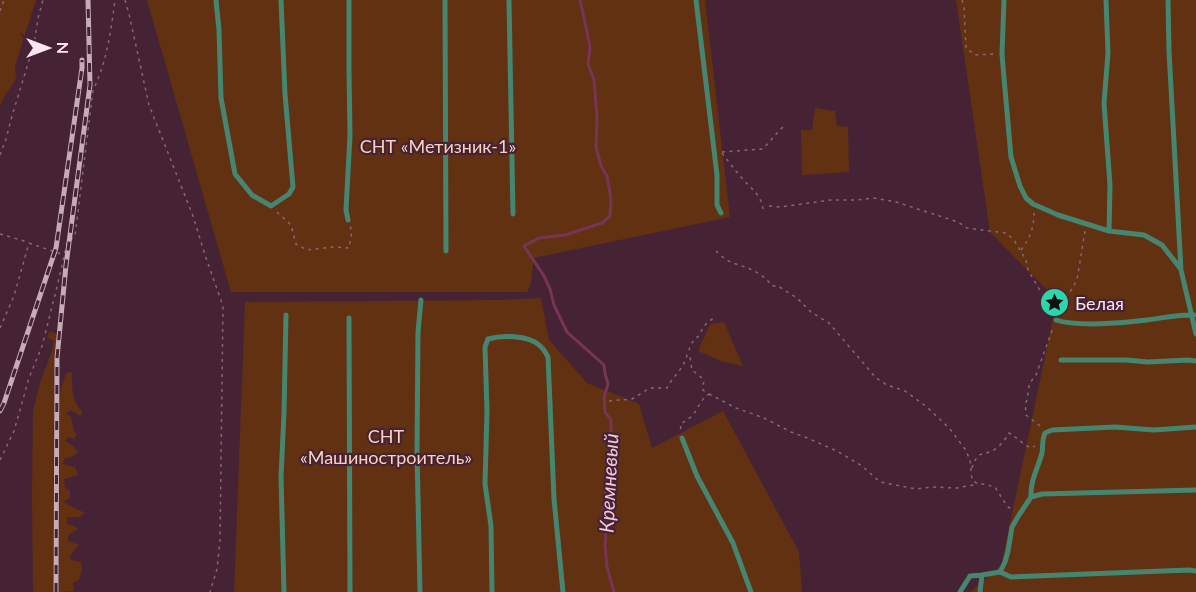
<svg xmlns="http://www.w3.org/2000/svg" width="1196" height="592" viewBox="0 0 1196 592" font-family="Lato,sans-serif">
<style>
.green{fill:#613112}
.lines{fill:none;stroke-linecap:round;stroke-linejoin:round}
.stream{stroke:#783457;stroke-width:3}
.path{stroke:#866775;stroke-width:1.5;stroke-dasharray:3 4.5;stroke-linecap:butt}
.lane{stroke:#468671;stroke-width:5}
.rail-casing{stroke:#c7acb8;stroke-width:5}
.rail{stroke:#462334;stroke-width:3;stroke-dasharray:9;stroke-linecap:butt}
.labels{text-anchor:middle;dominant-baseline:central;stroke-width:4.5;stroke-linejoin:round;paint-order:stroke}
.park-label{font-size:18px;fill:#fbd3bd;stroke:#462334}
.poi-label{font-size:18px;fill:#fee6f0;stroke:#462334;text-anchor:start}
.water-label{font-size:20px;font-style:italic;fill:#f3c8db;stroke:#462334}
</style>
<rect width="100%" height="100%" fill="#462334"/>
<path class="green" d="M0,0H36L15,66L16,79L4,97L0,106Z
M147,0H705L730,217L534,258L531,283L527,292H231Z
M956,0H1196V592H970L1001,566L1057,300L990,232Z
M815,108L835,111L837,126L848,127L849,172L802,175L801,130H812Z
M541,298L549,340L587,383L639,404L652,448L723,411L799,552L802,592H234L245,302L496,300Z
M724,322L743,366L724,362L698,351L710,324Z
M50,331L57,334L54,359L53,592H33L32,494L33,411L40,383L52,351L54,341L47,337Z
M72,372C72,385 71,402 82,411L81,416L70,410L66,414L71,417L74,431L77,435L74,439L68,437L65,441L73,446L78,452L73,456L64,459L63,464L75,467L78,475L64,479L65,488L70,491V498L63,502L85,513L79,517H67V524L74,526L78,529L68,536V541L79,545L69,557L71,560L81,562L82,570L79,580L73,583L74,591L59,592L60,392L66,373Z"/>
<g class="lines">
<path class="stream" d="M580,0L586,27L590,47L588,64L594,80L597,117L596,147L601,166L607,176L611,199L610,216L602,223L565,235L539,238L524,246L544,276L550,289L554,305L567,332L604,365L605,373L608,384L604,397L605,412L611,420V429L610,464L603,513L606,532L605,545L607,567L614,592"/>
<path class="path" d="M125,0L129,14L149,105L193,216L205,255L223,306L220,540L217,569L210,592
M962,0L964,7L966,48L975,55L995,54
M0,11L4,0
M722,152L762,149C770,143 775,134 783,127
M722,153C728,161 734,169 741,177C750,188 761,194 763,209
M0,155L6,139L12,116L34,44L38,18L43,0
M769,206L780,207L831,200H857L874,198L896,202L958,222L967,228L1006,233L1014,240L1026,260L1028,270L1041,292L1055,312
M277,212L291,225L296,244L307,250L333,247L349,248L352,231L350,226
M0,234L28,242
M1021,250C1030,238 1034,228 1034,213
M716,251C721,256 727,261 733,263C748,268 762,272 772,286H778L797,298L811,312L829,323L876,378L887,385L905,391L927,407L950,429L965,449L970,460L972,480L978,484H983L995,487L1007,506L1014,511
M1056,309L1070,292L1077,280L1085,231
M0,328L14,296L29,243L64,255
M709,394L736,408L764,418L791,432L805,437L837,451L862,466L880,482L916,489L932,487L957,488L978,484
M609,401L632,399L650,388H667C671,379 678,374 683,365C687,358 689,346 694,340C699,334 697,340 700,333C705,324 707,322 716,317
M1040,426L1026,415C1024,404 1029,395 1029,384L1036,375L1053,328
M681,429L680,425C684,421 689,419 693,415C699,407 700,400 709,394L703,390L702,386L704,382L702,378L692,370L690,357L687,355
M0,460L14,431L29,378L42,346L57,287L67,243L75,236L93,90C107,62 111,30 115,0
M972,468C978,448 985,457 997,448C1002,444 1006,438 1009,433C1018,438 1022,444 1031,448L1035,446"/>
<path class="lane" d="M216,0L219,30L221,98L235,174L252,195L271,206L289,194L293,187L285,94L281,0
M445,0L446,251
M509,0L513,214
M696,0L717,175V205L721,213
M1004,0L1002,54L1004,78L1011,157L1020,186L1026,198L1033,204L1058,215L1109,231
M1106,0L1108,53L1104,103L1110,185L1109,231L1144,235L1162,245L1180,268
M1168,0L1169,51L1181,270L1196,334
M348,220L346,210L350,135L349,70V0
M349,318L350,592
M1056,320C1077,327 1124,323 1147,320C1163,318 1178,314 1194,315
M1061,360H1126L1148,362L1188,360L1196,361
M682,438L697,476L733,543L751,592
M1031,497C1030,481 1038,468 1042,453C1043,446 1042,440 1045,433L1052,430L1115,427L1154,430L1196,427
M1000,572L1005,562L1008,551L1012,527L1019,515L1031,497L1042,494L1196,490
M284,592L281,477L284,413L286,315
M420,592L417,452L418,332L421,300
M492,592L491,526L485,484L487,411L485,347L488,339C502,335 528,335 539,345C543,348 546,353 548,357L554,499L563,592
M960,592L970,576L982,575
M980,592L982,575L1000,572L1011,577L1189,570L1196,571"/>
<defs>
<path id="rail" d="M0,411L4,403L56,248L82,68V60
M56,592L57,358L66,265L90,85L88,0"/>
</defs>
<use href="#rail" class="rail-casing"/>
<use href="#rail" class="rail"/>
</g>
<defs>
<symbol id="sight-disc" viewBox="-11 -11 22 22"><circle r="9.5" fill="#2ed4aa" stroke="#462334"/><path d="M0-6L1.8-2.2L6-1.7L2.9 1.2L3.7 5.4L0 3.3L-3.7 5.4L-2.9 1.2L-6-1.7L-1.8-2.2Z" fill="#111"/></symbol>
</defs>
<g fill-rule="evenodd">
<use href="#sight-disc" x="1038" y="286" width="33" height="33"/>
</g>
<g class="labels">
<g class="park-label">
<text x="438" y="146">СНТ «Метизник-1»</text>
<text x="386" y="436">СНТ<tspan x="386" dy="21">«Машиностроитель»</tspan></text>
</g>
<g class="poi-label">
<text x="1075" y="303">Белая</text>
</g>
<g class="water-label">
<text transform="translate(608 483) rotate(-87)">Кремневый</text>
</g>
</g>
<g transform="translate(48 48) rotate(90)" stroke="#462334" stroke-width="4.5" paint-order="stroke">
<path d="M0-4.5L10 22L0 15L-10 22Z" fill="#fee6f0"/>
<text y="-9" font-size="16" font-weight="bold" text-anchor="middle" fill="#fee6f0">N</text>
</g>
</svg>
